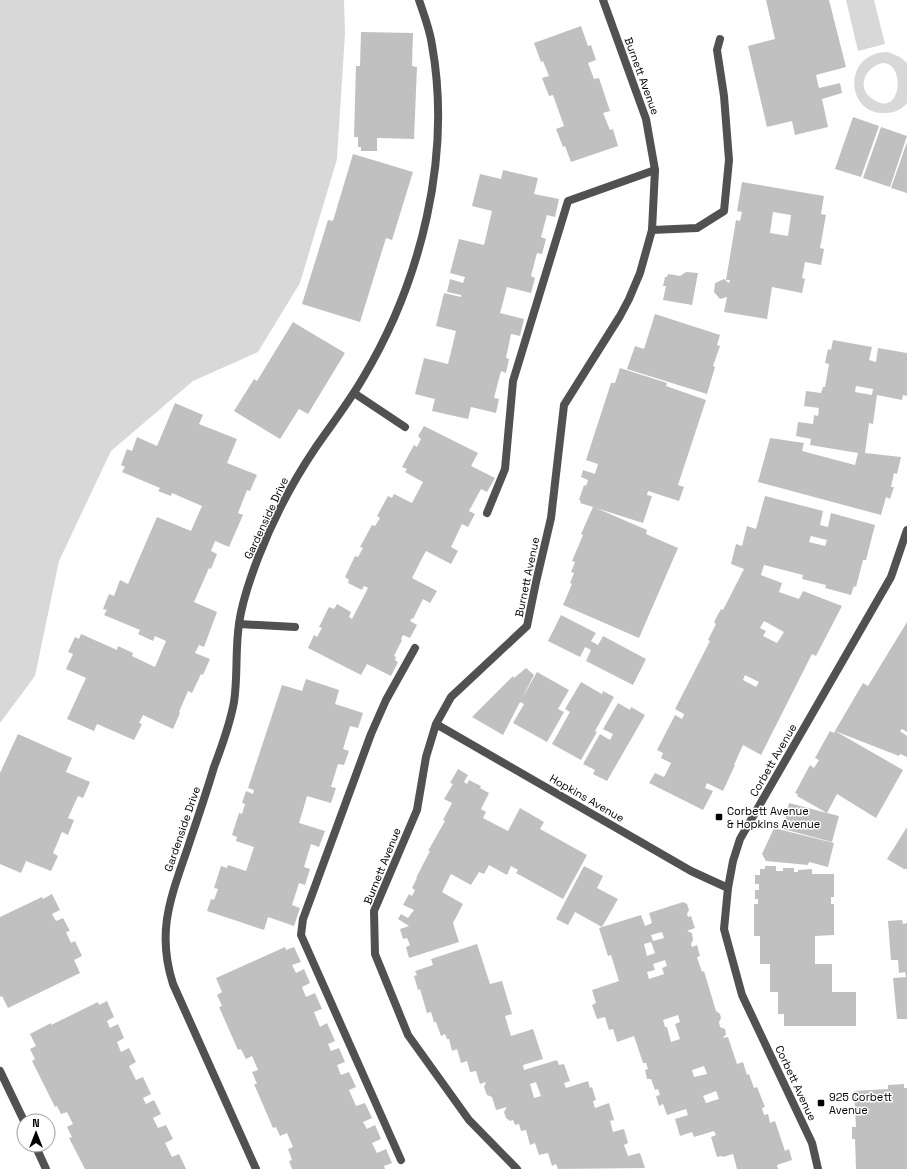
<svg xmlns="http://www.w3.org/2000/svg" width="907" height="1169" viewBox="0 0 907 1169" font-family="'Space Grotesk',sans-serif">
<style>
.green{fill:#d8d8d8;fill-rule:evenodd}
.building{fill:#c0c0c0;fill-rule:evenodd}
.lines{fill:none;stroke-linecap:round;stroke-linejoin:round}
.lane{stroke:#515151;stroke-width:8}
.street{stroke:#515151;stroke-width:8}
.poi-dot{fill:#000;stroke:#fff;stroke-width:1.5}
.labels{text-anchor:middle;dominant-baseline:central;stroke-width:3;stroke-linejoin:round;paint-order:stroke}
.street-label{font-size:11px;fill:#000;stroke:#fff}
.poi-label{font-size:11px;fill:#000;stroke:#fff;text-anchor:start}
</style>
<rect width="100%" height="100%" fill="#fff"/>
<path class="green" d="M0,0H344L345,33L337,159L300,283L258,352L193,381L111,451L59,561L35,676L0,723Z
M846,0H874L885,44L858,51Z
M888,52L900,57L907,63V103C901,110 894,113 885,113C845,115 842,52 888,52ZM883,63C907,63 901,123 870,97C856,85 867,66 883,63Z"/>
<path class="building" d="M766,0H829L846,67L816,75L819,88L840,83L842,93L822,99L828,127L795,135L792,121L767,127L748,46L775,39Z
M581,26L588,46L591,45L596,60L588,63L594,79L599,78L610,111L603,113L610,130L613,129L618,146L571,162L565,146L563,147L556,129L564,126L553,95L549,96L542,78L549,76L543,61L541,62L534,43Z
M361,32L413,33L412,66L417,67L414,139L377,138V151H361V147H358V137H354L356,66H360Z
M853,117L879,126L861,177L835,169Z
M881,127L907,136L890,187L863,178Z
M907,142V193L891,188Z
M353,154L413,172L392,240L386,238L360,322L302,304L328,220L333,221Z
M503,170L538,178L534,194L559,199L555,217L547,215L541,237L546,239L542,254L537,253L531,276L535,278L531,293L507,287L500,313L524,319L520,336L511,334L506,358L509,359L506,373L501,371L494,398L499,399L496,413L471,407L468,419L432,411L435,399L415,394L424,358L448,364L456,331L436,326L444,293L461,297V295L447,292L450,279L463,283L465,277L450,273L459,239L484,245L492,211L472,206L480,174L501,179Z
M742,182L824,196L821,214L826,215L820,248L824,249L821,265L805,262L802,278L805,279L802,293L772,287L767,319L724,312L727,297L720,299L714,292L715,283L724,279L729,283L730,280H726L736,220L740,221L742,212L737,211ZM773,212L791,215L788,236L770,233Z
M686,272L698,273L692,305L663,300L666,286H663L665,277H667L668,274L680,276Z
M655,314L720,335L717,345L720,346L713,366L715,367L707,394L627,369L635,346L644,349Z
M293,322L345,353L308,414L299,409L280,439L234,411L254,379L257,381Z
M833,340L872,347L869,360L876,362L878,348L907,353V396L903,395L902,400L877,395L873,424L869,423L865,453L901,457L897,474L894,473L891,487H894L890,499L886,497L881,515L758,482L770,438L804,443L802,451L855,465L858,453L810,445L811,439L796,436L798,422L813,424L814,415L818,416L819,408L804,406L806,391L821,393L823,387H825L829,364L825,363L828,349L831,350ZM856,386L873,389L872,395L855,392Z
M620,368L667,383L666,386L706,400L678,485L684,487L679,501L648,491L647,495L652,496L643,523L596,508L647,530L646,534L678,548L639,638L563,605L572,584L570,583L574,573L571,572L575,562L572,561L583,535L581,534L593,507L580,503L581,501L579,500L584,485L586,486L588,480L581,477L583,470L595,474L598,464L586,460L611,383H615Z
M175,403L203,415L199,424L237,439L227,463L257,475L250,491L247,490L238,513L243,515L229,547L215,541L211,551L217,554L211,569L209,568L194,602L217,612L204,647L199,645L195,653L210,659L203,675L201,674L192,693L188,691L179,712L180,713L173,729L143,715L139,723L142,724L134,740L97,724L94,731L67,719L86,678L66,669L73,654L68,652L75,637L79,639L81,634L117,650L118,646L133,653L132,656L155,667L166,641L155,636L153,641L138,634L140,630L104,615L107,610L103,609L109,594L114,596L120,580L128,584L157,517L191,531L202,506L172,493L171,496L158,491L160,488L122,472L125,467L121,465L127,449L132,451L137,437L157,446Z
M424,426L478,453L471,466L495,478L487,492L481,489L469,511L475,514L468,527L462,524L451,547L458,551L451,564L426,551L419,564L412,578L437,591L430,603L423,599L413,619L412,618L410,621L417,625L410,638L403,635L401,639L402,640L394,656L396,657L395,660L398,662L391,676L367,664L361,675L308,648L314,635L317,637L322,628L319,627L329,607L334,609L337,604L351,612L349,617L352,619L368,588L364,586L362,590L348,583L349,580L345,577L355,556L358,557L363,548L360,547L372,525L375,526L380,518L377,516L388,496L392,498L394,494L412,503L423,482L405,472L407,469L402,467L414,445L417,447L421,439L418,436Z
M765,496L823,511L820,525L828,527L831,513L875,525L866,560H863L856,587L854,586L851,595L825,588L826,585L802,579L803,575L764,565L761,575L782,583L779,592L799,599L803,591L842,606L816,656L812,654L761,755L743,745L734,765H735L723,791L707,783L705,788L713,791L703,810L649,783L655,773L664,777L671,763L661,758L663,753L657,750L675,715L682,719L684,715V714L675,709L710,641L708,640L716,624L714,622L721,609L723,610L744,569L731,564L736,544L742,546L747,526L756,529ZM811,536L827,540L825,546L809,542ZM764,621L784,632L777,643L763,636L766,631L760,628ZM745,675L759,682L756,687L743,680Z
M561,615L596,633L591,641L598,645L603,636L646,659L633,685L586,661L591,650L585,647L580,657L548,641Z
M907,622V732L902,729L900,731L907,736V757L900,754L899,756L835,731L863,683L868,686Z
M526,668L534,675L503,735L472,717L513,676L514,678Z
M537,672L569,690L558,709L564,712L547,742L513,723L524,704L520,702Z
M306,679L339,690L335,704L363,713L358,728L350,726L343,749L349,751L344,765L338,764L331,787L336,788L331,803L307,796L303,810L299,823L325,831L319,847L311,844L304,867L310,869L305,885L299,883L292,905L300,908L294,926L268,917L264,930L207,911L211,899L214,900L218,889L214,888L221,866L227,868L228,865L246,871L254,847L236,841L237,837L232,835L239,813L242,814L245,804L242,803L246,791L253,794L254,790L248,788L282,685L302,691Z
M581,682L602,694L603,691L614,697L595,731L597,732L581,760L552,744L570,712L565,709Z
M618,703L630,710L631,707L645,715L607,781L593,774L595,770L583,764L600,734L610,740L613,734L603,729Z
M830,731L834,733L835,731L903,770L876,818L837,794L827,813L839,816L832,842L783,829L789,803L827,813L797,796L798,794L795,793L810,765L814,768L819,760L815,758Z
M18,734L72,758L66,772L90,782L83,798L78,796L68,818L74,820L68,835L62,832L53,853L58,856L51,871L26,861L21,873L0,864V773Z
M458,769L468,775L464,782L467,784L469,780L481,786L480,788L489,793L481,809L486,812L483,818L508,831L520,808L544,822L540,829L587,855L563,899L516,873L518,870L511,866L507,875L489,865L484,874L479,872L471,885L451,874L442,892L463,904L453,923L459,942L409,958L406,947L410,945L407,938L403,939L400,929L409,926L398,919L401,914L408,918L414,910L403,905L409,894L412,896L415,890L412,888L417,878H416L430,851H428L445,821L443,820L452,803L444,799L453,784L450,783Z
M907,827V869H904L887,859Z
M774,828L834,843L828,867L809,862L808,865L766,861L762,854Z
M584,866L603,876L597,888L618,899L602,927L575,912L568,925L556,919Z
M765,866H776V871H783V868H794V872H798V870L812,869V874H834V897H831V904H834V935L815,936V964H832V992H856V1026H784V1014H778V992H770V964H760V936H754V904H758V899H755V890H759V884H755V875H760V869H765Z
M52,894L60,910L52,914L56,921L63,918L70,931L66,932L71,943L75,941L82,956L74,960L80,973L8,1008L2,996L0,997V917L42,897L43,899Z
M683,902L687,904L689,910L687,914L688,917L691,916L695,928L687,931L692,933L693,940L691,944L692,947L697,945L700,956L697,957L702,972L704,971L716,1011L720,1014L721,1018L719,1022L720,1027L725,1029L726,1034L723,1038L728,1037L737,1064L743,1062L747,1075L749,1074L754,1088L757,1087L765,1107L762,1108L764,1115L768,1114L770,1123L775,1121L785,1151L789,1149L792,1160L777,1165L778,1169H737L733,1154L723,1157L722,1156L717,1157L711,1137L716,1135L714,1131L694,1137L692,1132L680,1136L675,1119L688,1115L686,1109L667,1115L663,1104L659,1106L656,1096L660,1095L658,1089L655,1090L651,1079H647L645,1070L648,1069L646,1063H643L634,1036L617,1042L613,1029L609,1030L605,1017L597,1019L592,1005L596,1003L592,990L619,981L611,955L608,956L599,928L641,915L645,926L652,923L649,913ZM662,932L664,938L653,941L651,935ZM651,942L655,953L647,956L644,944ZM665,960L667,966L662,968L664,974L649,979L647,972L655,970L653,964ZM678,1015L680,1022L675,1024L680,1039L671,1042L667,1027H665L663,1020ZM704,1066L707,1074L694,1077L692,1070ZM716,1091L719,1099L706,1103L703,1096Z
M902,920L903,924L907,923V1019H897L893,978L906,977L905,972L899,973L898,960H891L888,921Z
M477,944L490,984L502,981L512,1014L505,1016L511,1036L533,1029L543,1059L523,1065L524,1070L557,1060L559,1065L564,1064L570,1081L564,1083L566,1088L588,1081L590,1088L592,1087L596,1100L593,1101L595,1108L609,1103L614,1120L610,1121L613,1132L624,1129L628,1143L624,1145L628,1156L640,1153L645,1168L558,1169L556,1164L552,1166L548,1153L539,1155L535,1143L530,1145L526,1130L521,1131L519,1124L515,1125L513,1120L510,1121L506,1118L504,1112L507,1107L496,1110L492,1097L487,1095L484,1087L486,1082L480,1084L476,1071L470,1072L467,1061L461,1063L457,1049L452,1051L449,1039H447L445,1034L441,1036L436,1022H434L431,1012L427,1013L420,989L418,990L414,976L417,975L415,971L433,965L431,959ZM536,1082L541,1096L534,1098L530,1084Z
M285,947L286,950L294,947L301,962L292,965L296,973L304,969L310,983L302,987L306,997L315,993L322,1009L314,1012L320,1027L327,1023L335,1041L328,1044L331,1051L339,1048L345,1062L337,1065L341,1075L349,1072L356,1087L349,1090L356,1106L365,1103L372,1118L363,1122L367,1129L375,1125L381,1139L372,1143L377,1153L386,1149L392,1163L384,1166L385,1169H292L289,1161L292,1160L288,1149L293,1147L287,1133L280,1136L276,1127L273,1128L254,1084H257L252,1072L258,1070L252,1056L246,1059L241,1049L238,1050L219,1007L222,1006L217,995L222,992L216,978Z
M107,1001L114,1017L107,1021L110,1028L118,1024L124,1038L117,1042L121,1052L129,1048L136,1062L129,1066L136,1080L143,1077L151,1094L143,1098L146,1104L154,1100L161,1114L153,1118L158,1128L166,1125L173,1139L165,1143L172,1157L179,1154L186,1169H85L69,1138L72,1137L67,1127L73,1124L67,1112L61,1114L57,1106L55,1107L32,1061L35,1059L30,1049L36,1046L30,1034L51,1023V1025L98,1002L99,1005Z
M904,1084V1088H907V1169H856L855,1139H852V1127H856L854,1091L888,1089V1085Z"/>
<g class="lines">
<path class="lane" d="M652,230L697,228L724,211L729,160L724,96L717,50L720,39
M354,393L405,427
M487,513L505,469L513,381L568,201L655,170
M239,624L295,627
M401,1160L301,935L303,919L371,734L386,700L415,648"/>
<path class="street" d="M436,724L691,871L728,888
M0,1071L24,1121
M35,1145L46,1169
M256,1169L173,984C156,931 171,897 188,847C197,820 206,794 214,767C222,746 230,724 234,702C238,676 235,650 239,624C242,601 250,579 258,558C273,519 293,481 316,447C332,424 349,402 363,378C421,281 452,157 432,45C430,30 424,15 419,0
M517,1169L469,1120L408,1035L375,954L374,911L417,810L426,757L436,724L451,697L527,626L536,582L551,518L564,405L620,316L629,299L640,273L652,230L655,170L646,119L603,0
M818,1169L812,1143L742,995L724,929L728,888L733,861L740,839L891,577L907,530"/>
</g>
<g class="poi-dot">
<rect x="715" y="813" width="8" height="8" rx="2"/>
<rect x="817" y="1099" width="8" height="8" rx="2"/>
</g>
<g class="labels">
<g class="street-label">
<text transform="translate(642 76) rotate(70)">Burnett Avenue</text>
<text transform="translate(266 518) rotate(-65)">Gardenside Drive</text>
<text transform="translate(527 577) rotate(-78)">Burnett Avenue</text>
<text transform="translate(773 760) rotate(-60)">Corbett Avenue</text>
<text transform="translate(587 798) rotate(30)">Hopkins Avenue</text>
<text transform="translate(182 829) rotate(-71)">Gardenside Drive</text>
<text transform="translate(382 866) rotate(-68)">Burnett Avenue</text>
<text transform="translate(796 1083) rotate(65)">Corbett Avenue</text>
</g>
<g class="poi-label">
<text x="727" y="811">Corbett Avenue<tspan x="727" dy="13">&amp; Hopkins Avenue</tspan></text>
<text x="829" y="1097">925 Corbett<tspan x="829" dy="13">Avenue</tspan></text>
</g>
</g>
<g transform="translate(36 1133)"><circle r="19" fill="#ffffff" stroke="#999999"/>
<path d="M0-3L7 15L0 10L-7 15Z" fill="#000000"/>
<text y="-6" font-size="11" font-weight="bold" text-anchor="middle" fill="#000000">N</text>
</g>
</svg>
